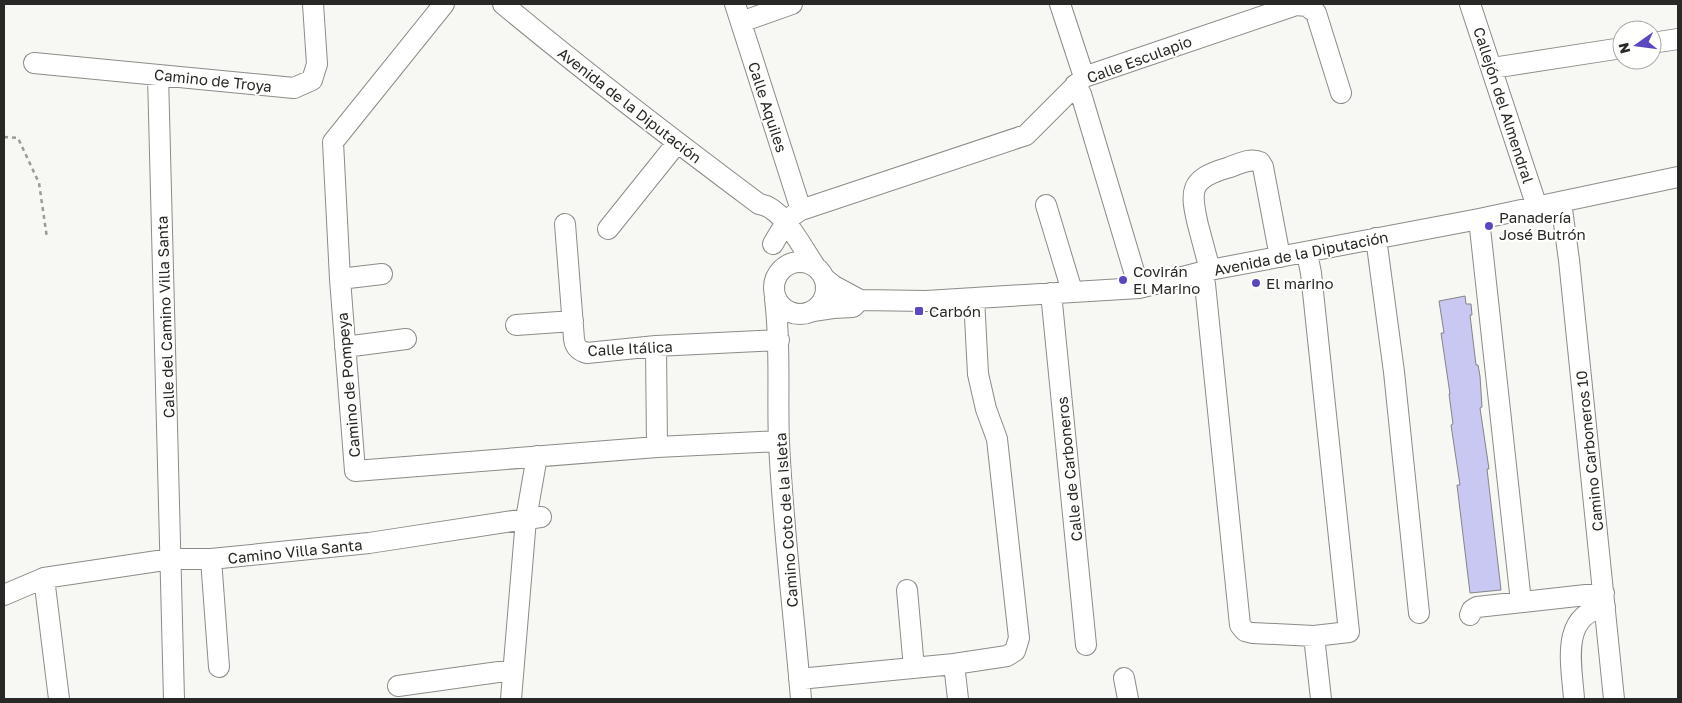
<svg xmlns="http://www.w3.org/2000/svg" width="1682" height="703" viewBox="0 0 1682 703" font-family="'Golos Text',sans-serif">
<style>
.building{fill:#c8c8f2;stroke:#848488}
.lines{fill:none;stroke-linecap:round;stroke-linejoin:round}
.minor-casing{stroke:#8b8b87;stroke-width:22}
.path{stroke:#9a9a96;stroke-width:2.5;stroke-dasharray:4 4;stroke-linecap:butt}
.minor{stroke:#fff;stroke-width:20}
.poi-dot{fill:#5b48c1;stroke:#fffffe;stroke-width:2}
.labels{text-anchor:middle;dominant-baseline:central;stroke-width:4;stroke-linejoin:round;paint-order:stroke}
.street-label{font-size:15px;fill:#282826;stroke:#fffffe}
.poi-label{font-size:15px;fill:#282826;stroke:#fffffe;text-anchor:start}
</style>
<rect width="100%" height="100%" fill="#f7f7f3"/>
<path class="building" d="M1465,296L1466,304H1471L1472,315H1470L1476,365H1478L1480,376L1482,407L1480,408L1489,469H1487L1501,590L1470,593L1457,485H1460L1451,425L1453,424L1449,394H1450L1441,333H1444L1439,301Z"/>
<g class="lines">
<defs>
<path id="minor" d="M444,4L333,142L340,279L355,471L657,447L779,441
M503,4C586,73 672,139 759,204C783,207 802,248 815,266
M735,4L801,210
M1060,4L1084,77
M1470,4L1537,207
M741,22L792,4
M1652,43L1678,39
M34,63L294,88L312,80L317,64L313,4
M1492,68L1622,48
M158,75L174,699
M1075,85L1081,94L1139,288
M1561,202L1569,260L1614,699
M1046,205L1072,291
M1479,219L1521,602
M565,224L574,339C575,347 579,351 587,353L656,346L779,340
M608,229L677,143
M1376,238L1394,372L1419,613
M773,244C781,231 787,217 801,210L1026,135L1084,77L1296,5L1307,6L1316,13L1341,93
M774 288a26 26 0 1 1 52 0a26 26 0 1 1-52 0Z
M1210,270C1206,255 1202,240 1198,225C1190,191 1189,179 1227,168C1237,165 1250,157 1260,162L1263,167L1280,257
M1201,272L1205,284L1240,625L1245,631L1253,633L1314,636L1349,632L1311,273L1307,253
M824,278L834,286L860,300L926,301L1139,288L1210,270L1479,219L1678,177
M340,279L382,274
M1051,293L1086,645
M775,299C781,346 777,395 779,442C783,528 794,614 801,699
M813,311L833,308L853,307L860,300
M516,325L573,321
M656,346L657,447
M345,347L406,339
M211,559L219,667
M44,578L59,699
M907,590L914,668
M4,595L44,578L171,559H211L369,543L526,519L537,456
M1470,615L1472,610L1477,607L1604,593
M1314,636L1321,699
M954,664L958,699
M1124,678L1128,699
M799,679L954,664L1007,656L1015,651L1019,638L997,439L986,409L978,374L974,298
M398,686L513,670
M511,699L526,519L541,517
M1574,699C1572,666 1559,615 1605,607"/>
</defs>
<use href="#minor" class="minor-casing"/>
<path class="path" d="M4,137L18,138L39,183L47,238"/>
<use href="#minor" class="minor"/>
</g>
<g class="poi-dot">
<circle cx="1489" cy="226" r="5"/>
<circle cx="1123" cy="280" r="5"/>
<circle cx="1256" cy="283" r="5"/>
<rect x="914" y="306" width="10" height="10" rx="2.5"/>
</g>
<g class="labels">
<g class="street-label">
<text transform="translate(1139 59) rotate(-20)">Calle Esculapio</text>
<text transform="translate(213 80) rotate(6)">Camino de Troya</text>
<text transform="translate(630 105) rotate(38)">Avenida de la Diputación</text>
<text transform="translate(1504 105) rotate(72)">Callejón del Almendral</text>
<text transform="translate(768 107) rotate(72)">Calle Aquiles</text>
<text transform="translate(1301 253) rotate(-11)">Avenida de la Diputación</text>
<text transform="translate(165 317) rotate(-92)">Calle del Camino Villa Santa</text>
<text transform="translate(630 348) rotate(-3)">Calle Itálica</text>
<text transform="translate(348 385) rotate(-95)">Camino de Pompeya</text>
<text transform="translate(1589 451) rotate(-96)">Camino Carboneros 10</text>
<text transform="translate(1069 469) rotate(-96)">Calle de Carboneros</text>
<text transform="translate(786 520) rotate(-94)">Camino Coto de la Isleta</text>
<text transform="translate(295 551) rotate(-6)">Camino Villa Santa</text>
</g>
<g class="poi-label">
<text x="1499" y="217">Panadería<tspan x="1499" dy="17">José Butrón</tspan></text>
<text x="1133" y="271">Covirán<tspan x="1133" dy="17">El Marino</tspan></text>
<text x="1266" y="283">El marino</text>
<text x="929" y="311">Carbón</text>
</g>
</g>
<rect width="1682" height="703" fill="none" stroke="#282826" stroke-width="10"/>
<g transform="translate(1637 45) rotate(256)"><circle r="24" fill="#fffffe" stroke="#a9a9a8"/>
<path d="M0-4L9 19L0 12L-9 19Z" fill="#5b48c1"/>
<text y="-8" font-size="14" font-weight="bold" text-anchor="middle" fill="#282826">N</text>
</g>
</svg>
